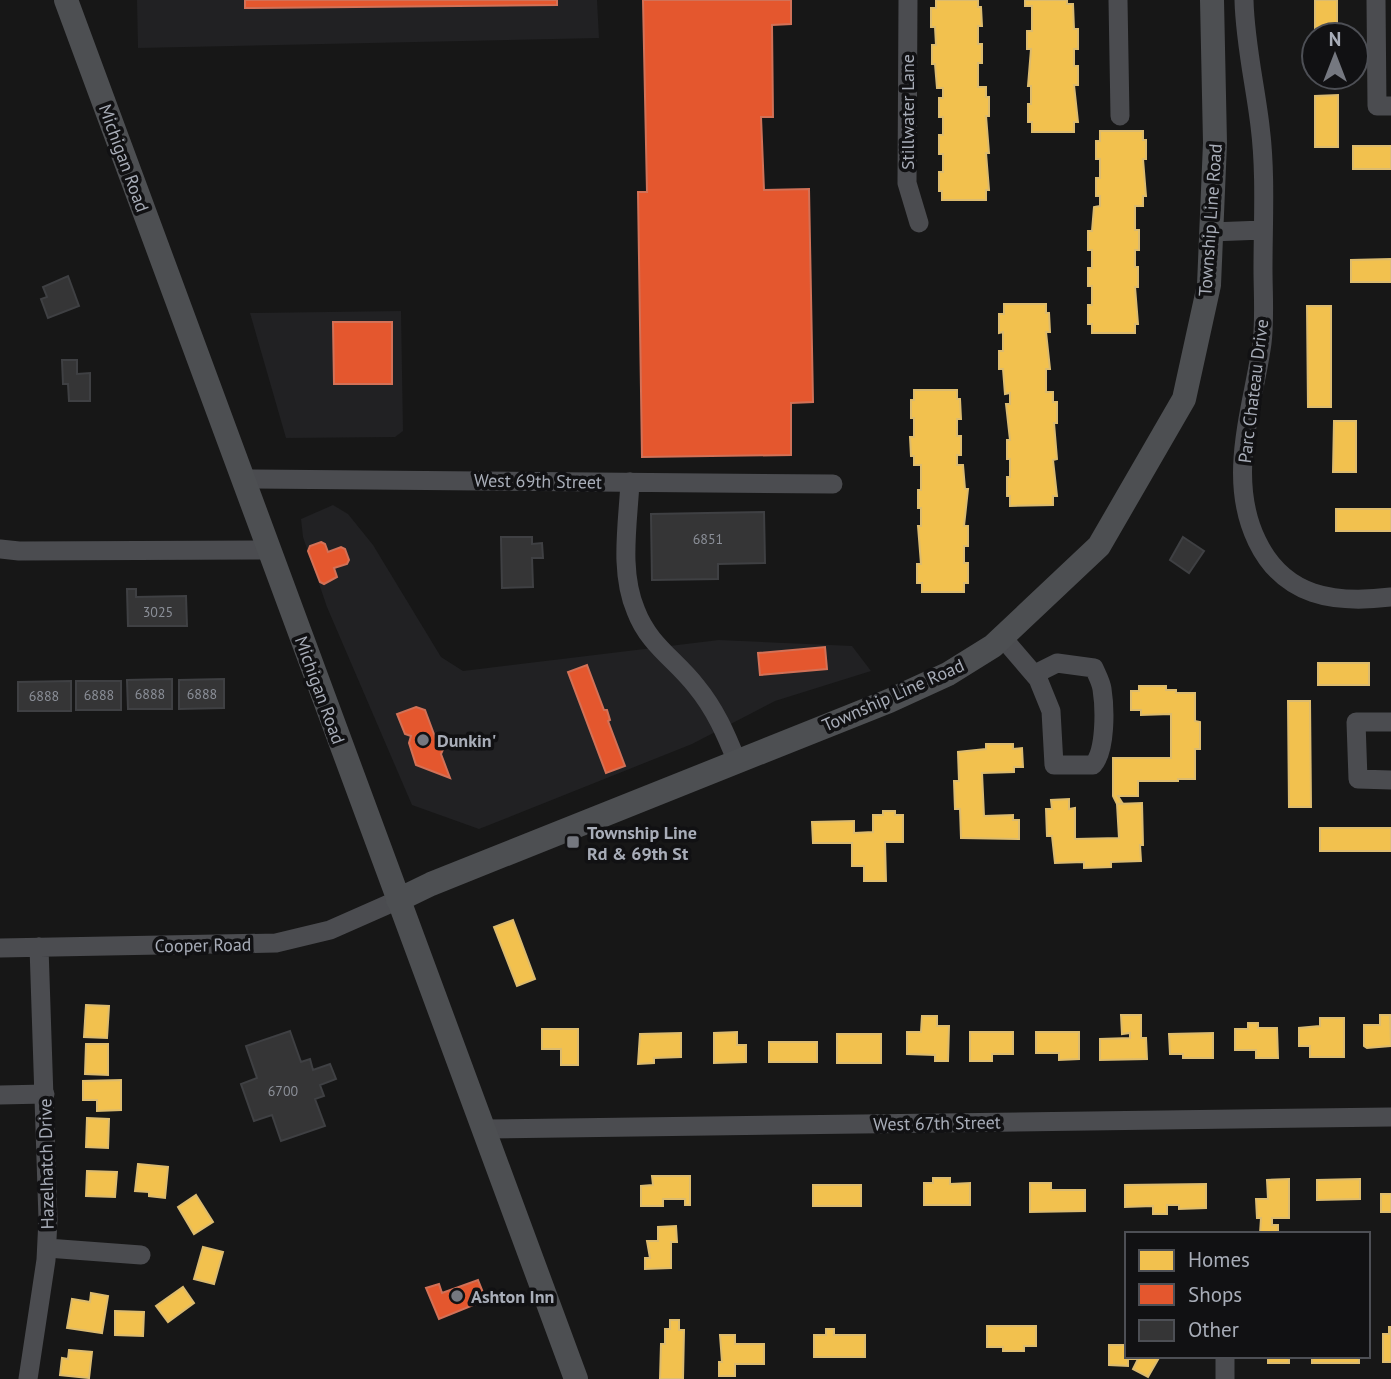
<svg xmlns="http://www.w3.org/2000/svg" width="1391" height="1379" viewBox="0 0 1391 1379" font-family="'PT Sans',sans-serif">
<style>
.built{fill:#212123}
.homes{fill:#f2c14e;stroke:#dcbb6e;stroke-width:2}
.shops{fill:#e4572e;stroke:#d27157;stroke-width:2}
.building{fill:#353536;stroke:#3f4043;stroke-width:2}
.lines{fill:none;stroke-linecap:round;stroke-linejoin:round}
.minor{stroke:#4b4c50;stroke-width:19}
.major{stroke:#4d4f52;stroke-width:24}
.poi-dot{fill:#757880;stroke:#111113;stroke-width:2.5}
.labels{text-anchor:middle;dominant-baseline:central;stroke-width:7;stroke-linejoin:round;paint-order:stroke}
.number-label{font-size:14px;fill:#8b8f98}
.street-label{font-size:18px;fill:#a8adb8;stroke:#111113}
.poi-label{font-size:18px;font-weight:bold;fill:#a8adb8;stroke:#111113;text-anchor:start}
</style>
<rect width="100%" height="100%" fill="#171717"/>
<path class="built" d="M137,0H597L599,38L138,48Z
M401,311L403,431L395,437L286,438L250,313Z
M333,505L348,514L373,545L441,657L463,671L719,640L852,646L871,671L775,701L692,744L479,829L412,805L327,607L303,537L301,519Z"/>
<path class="homes" d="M936,0H978V7H981L982,26H978V44H982V63H978V87H986V97H989V116H986L989,153H986L989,190H986V200H942V191H939V172H943V154H939V135H943V117H939V98H943V88H937L935,64H932V45H936L935,27H931V8H936Z
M1025,0H1067V4H1073L1074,29H1078V49H1074V66H1078V85H1074L1078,122H1074V132H1032V122H1028V104H1031V86H1028L1031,49H1027V31H1032V6H1025Z
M1315,0H1337V35H1315Z
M1338,95V147H1315V96Z
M1100,131H1143V140H1146V159H1143L1146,196H1143V206H1135V230H1139V250H1135V267H1138V287H1135L1138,324H1135V333H1092V324H1088V305H1092V286H1088V268H1092V250H1088V231H1092L1094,207L1100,206V196H1096V178H1100V159H1096V141H1100Z
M1353,146H1391V169H1353Z
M1391,259V282H1351V260Z
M1004,304H1046V313H1049L1050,332H1046L1050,369H1046V392H1053V402H1057V423H1054L1057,459L1053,460L1057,496H1053V505L1010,506V496H1007V477H1010V459H1007V440H1010L1006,404H1010V393L1005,394L1003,369H999V351H1003V332L999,333V314H1004Z
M1307,306H1331V407H1308Z
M914,390H957V399H960L961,419H957V436H961V455H957V465H963L965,489H968L964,526H968V546H964V563H968V583H964V592H922V583H917V564H921L918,526H921V508H918V490H921V465H914V456H911L910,437H914V418H911V400H914Z
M1334,421H1356V472H1333Z
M1336,509H1391V531H1336Z
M1318,663H1369V685H1318Z
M1139,686H1166V690H1176V693H1195V721L1200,722V749H1195V779H1178V781H1138V796H1118L1123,804H1117L1113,796V758H1171V714L1141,715V710H1131V691H1139Z
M1288,701H1310L1311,807H1289Z
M986,744H1013V749L1022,748L1023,767H1014V772L982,773L984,816L1013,815V820H1019V839L961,838L960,809H955L954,781H959L958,752L986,749Z
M1069,799V809L1075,808V839L1119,838L1117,804L1142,803L1143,845H1140L1141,861L1111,862V867L1084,868V862L1055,863L1052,836H1047L1046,809H1052L1051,800Z
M883,811H895V815H903V842H885L886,881H864V866H852V843H813L812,822L854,821V833L873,832V815H883Z
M1320,828H1391V851H1320Z
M513,920L535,979L517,986L494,927Z
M86,1005L109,1006L107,1038L84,1037Z
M1121,1015H1141V1038H1146L1147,1059L1100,1060V1039L1130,1038V1033L1122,1034Z
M1380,1015H1390L1391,1046L1367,1048L1364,1046V1025H1380Z
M922,1016H937V1026H949L948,1061H935V1055L907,1054V1032H921Z
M1320,1018H1344V1057H1310V1046H1299V1028L1320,1026Z
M1248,1023H1258V1028H1277L1278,1058H1256V1050H1235V1029H1248Z
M542,1029H578V1065H561V1049H542Z
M737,1032V1045H746V1062L714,1063V1033Z
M970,1032H1013V1054H992V1061H970Z
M1036,1032H1079V1059L1059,1060V1053H1036Z
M681,1033V1057L654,1058V1063L638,1064L640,1034Z
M1213,1033V1058H1183V1054H1170L1169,1034Z
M837,1034H881V1063H837Z
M769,1042H817V1062H769Z
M86,1044H108V1075L85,1074Z
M121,1080V1110L97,1111V1100H83V1081Z
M87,1118L109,1119L108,1148L86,1147Z
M138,1164L168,1167L165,1198L149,1196V1192L135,1191Z
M87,1171L117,1172L115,1197L86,1196Z
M652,1176H690V1205H685V1199H663V1206H641V1186L653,1185Z
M933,1178H950V1184L970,1183V1205H924V1183H933Z
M1289,1179V1218H1272V1225H1278V1234H1260L1261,1218H1257L1256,1199H1268L1267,1180Z
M1360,1179V1199L1317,1200V1180Z
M1030,1183H1051V1190H1085V1211L1030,1212Z
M1206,1184V1208L1179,1209V1205H1167V1214H1153V1206L1125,1207V1185Z
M813,1185H861V1206H813Z
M1381,1194H1391V1212H1381Z
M196,1195L213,1222L194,1234L178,1207Z
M676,1226L677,1242H671V1268L645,1269V1258H650L647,1241H658V1227Z
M203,1247L223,1252L214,1284L194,1279Z
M183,1287L194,1303L168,1322L156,1306Z
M91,1293L108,1296L102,1333L67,1328L72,1299L90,1302Z
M115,1311L144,1312L143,1336L115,1335Z
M670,1320H679V1330H684L683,1379H660L661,1344H665V1329H670Z
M987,1326H1036V1346H1024V1351H1003V1347H987Z
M1389,1327H1391V1362H1383V1334H1389Z
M826,1329H834V1335H865V1357H814V1335H826Z
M720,1335H735V1344H764V1364H735V1376H719V1362H722Z
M1109,1345H1127V1356H1160L1148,1377L1133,1369L1138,1359H1128V1366L1109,1365Z
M69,1350L92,1352L89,1378L60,1375L62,1358L68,1359Z
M1268,1356H1289V1363H1268Z
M1312,1356H1359V1363H1312Z"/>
<path class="shops" d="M245,0H557V5L245,8Z
M643,0H791V24L772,25L773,117H761L764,190L809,189L813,402L791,403V455L642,457L638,192H647Z
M333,322H392V384H334Z
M321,542L325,544L328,552L341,547L345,549L349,560L347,564L334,568L337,577L324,584L320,582L308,551L310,546Z
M825,647L827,669L760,675L758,653Z
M587,665L604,710H607L610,720L608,721L625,766L606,773L568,672Z
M416,707L425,710L438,745L444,747L441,754L450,778L416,765L409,743L411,736L405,734L397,714Z
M478,1280L486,1300L439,1319L426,1288L439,1284L442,1293Z"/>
<path class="building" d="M68,276L79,306L48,318L41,299L47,297L43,287Z
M62,360H77V374L90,373V401H69L68,384H63Z
M764,512L765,563L718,564V579L652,580L651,514Z
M501,537H532V544L542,543L543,558H532L533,587L502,588Z
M1183,537L1204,551L1189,573L1170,560Z
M127,589H136V597L186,596L187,626H128Z
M172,679V709H128L127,680Z
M224,679V708L179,709V680Z
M71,681V711H18V682Z
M76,681H121V710H76Z
M290,1031L301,1062L310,1059L313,1070L330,1064L336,1079L320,1085L324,1096L315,1099L325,1126L281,1141L272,1115L254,1121L241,1084L257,1078L246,1046Z"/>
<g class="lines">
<path class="minor" d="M908,0L907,183L919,223
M1118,0L1120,116
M1244,0C1245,43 1255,84 1260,126C1266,173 1263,222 1263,269C1263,293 1265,319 1262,343C1253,408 1226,477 1257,541C1284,597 1334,604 1391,597
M1376,0L1377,106H1391
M1211,232L1263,230
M243,479L833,484
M630,482C628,524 619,571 636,611C649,645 675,659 696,686C715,709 726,734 737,762
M0,549L19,551L269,550
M1002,637L1038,679L1051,711L1054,765H1093C1106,751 1105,708 1102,689C1101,682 1097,675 1094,668L1057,663L1035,674
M1391,722H1356L1358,779L1391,780
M0,948L276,943L330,930L398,900
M0,1095L45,1094
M484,1129L1391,1117
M47,1248L141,1255
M1225,1356V1379
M28,1379L46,1260L48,1219L39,947"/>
<path class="major" d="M66,0L576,1379
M398,900L431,884L889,701L948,674L993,646L1099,546L1184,399L1209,285L1215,143L1212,0"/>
</g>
<g class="poi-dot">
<circle cx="423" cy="740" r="7"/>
<rect x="566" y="835" width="14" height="14" rx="3.5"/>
<circle cx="457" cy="1296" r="7"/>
</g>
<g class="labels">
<g class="number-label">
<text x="708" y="539">6851</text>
<text x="158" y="612">3025</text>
<text x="150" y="694">6888</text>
<text x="202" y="694">6888</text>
<text x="99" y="695">6888</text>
<text x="44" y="696">6888</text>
<text x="283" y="1091">6700</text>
</g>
<g class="street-label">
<text transform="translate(907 112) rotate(-90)">Stillwater Lane</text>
<text transform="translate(124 158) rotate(70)">Michigan Road</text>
<text transform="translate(1210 220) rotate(-86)">Township Line Road</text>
<text transform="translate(1253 391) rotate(-83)">Parc Chateau Drive</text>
<text transform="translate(538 481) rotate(1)">West 69th Street</text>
<text transform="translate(320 690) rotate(70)">Michigan Road</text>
<text transform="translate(893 695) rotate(-24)">Township Line Road</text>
<text transform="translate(203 945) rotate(-1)">Cooper Road</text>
<text transform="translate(937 1123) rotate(-1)">West 67th Street</text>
<text transform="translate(46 1164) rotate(-91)">Hazelhatch Drive</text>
</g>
<g class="poi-label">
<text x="437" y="740">Dunkin'</text>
<text x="587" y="832">Township Line<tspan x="587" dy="21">Rd &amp; 69th St</tspan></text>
<text x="471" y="1296">Ashton Inn</text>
</g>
</g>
<rect x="1125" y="1232" width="245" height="126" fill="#111113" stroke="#4d4f55" stroke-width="2"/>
<rect x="1139" y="1250" width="35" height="21" fill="#f2c14e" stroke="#4d4f55" stroke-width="2"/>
<text x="1188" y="1267" font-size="21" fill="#a8adb8">Homes</text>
<rect x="1139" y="1284" width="35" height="21" fill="#e4572e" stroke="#4d4f55" stroke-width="2"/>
<text x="1188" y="1302" font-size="21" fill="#a8adb8">Shops</text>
<rect x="1139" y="1320" width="35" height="21" fill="#353536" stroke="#4d4f55" stroke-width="2"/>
<text x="1188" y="1337" font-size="21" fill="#a8adb8">Other</text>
<g transform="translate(1335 56)"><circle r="33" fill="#111113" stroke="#4d4f55" stroke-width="2"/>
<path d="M0-5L12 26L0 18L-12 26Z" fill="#757880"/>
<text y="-10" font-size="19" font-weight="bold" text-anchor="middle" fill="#a8adb8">N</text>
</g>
</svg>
